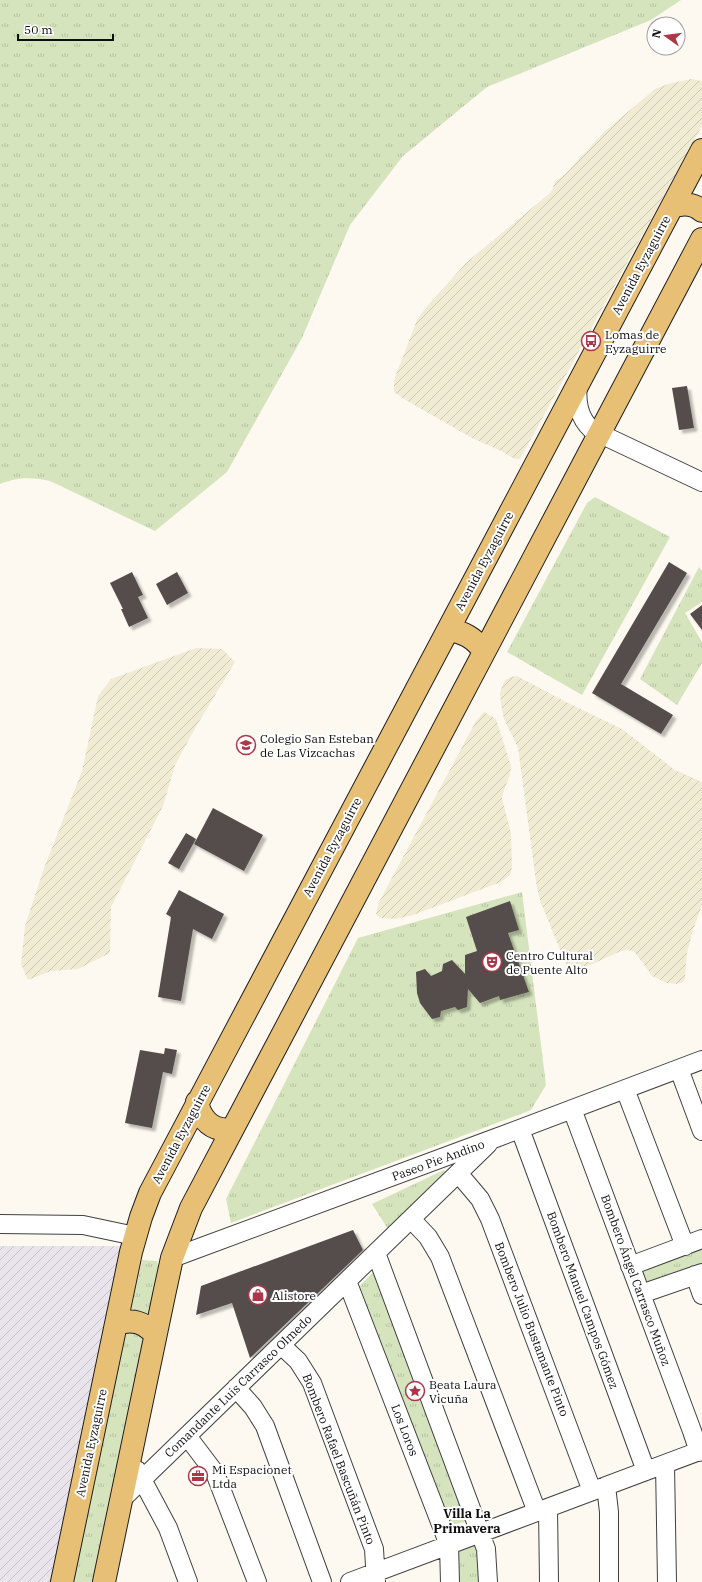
<svg xmlns="http://www.w3.org/2000/svg" width="702" height="1582" viewBox="0 0 702 1582" font-family="'IBM Plex Serif',serif">
<style>
.industrial{fill:url(#industrial-furrows)}
.farmland{fill:url(#farmland-furrows)}
.grass{fill:url(#grass-tufts)}
.building{fill:#554e4b;filter:url(#shadow)}
.lines{fill:none;stroke-linecap:round;stroke-linejoin:round}
.minor-casing{stroke:#414141;stroke-width:20}
.major-casing{stroke:#1f1f1f;stroke-width:24}
.minor{stroke:#fff;stroke-width:18}
.major{stroke:#e8c075;stroke-width:22}
.labels{text-anchor:middle;dominant-baseline:central;stroke-width:4;stroke-linejoin:round;paint-order:stroke}
.street-label{font-size:12px;fill:#0e0e0e;stroke:#fff}
.poi-label{font-size:12px;fill:#0e0e0e;stroke:#fff;text-anchor:start}
.neighbourhood-label{font-size:13px;font-weight:bold;fill:#0e0e0e;stroke:#fff}
</style>
<defs>
<pattern id="industrial-furrows" width="10" height="10" patternUnits="userSpaceOnUse"><rect width="10" height="10" fill="#e9e3eb"/><path d="M-1 1l2-2M0 10L10 0M9 11l2-2" fill="none" stroke="#c7c2c8"/></pattern>
<pattern id="farmland-furrows" width="10" height="10" patternUnits="userSpaceOnUse"><rect width="10" height="10" fill="#f0ebd3"/><path d="M-1 1l2-2M0 10L10 0M9 11l2-2" fill="none" stroke="#cdc8b4"/></pattern>
<pattern id="grass-tufts" width="24" height="20" patternUnits="userSpaceOnUse"><rect width="24" height="20" fill="#d5e4bd"/><path d="M3 7l-1-3M5 7V3M7 7l1-3M15 17l-1-3M17 17v-4M19 17l1-3" fill="none" stroke="#b6c2a1"/></pattern>
<filter id="shadow"><feDropShadow dx="3.5" dy="3.5" stdDeviation="1" flood-color="#0004"/></filter>
</defs>
<rect width="100%" height="100%" fill="#fdf9f0"/>
<path class="industrial" d="M0,1246H123L52,1582H0Z"/>
<path class="farmland" d="M691,79L702,81V126L520,459H515L501,451L472,438L404,399L394,392V380L417,320L428,305L467,262L550,193L552,190L555,182L565,174L605,131L655,89L668,84Z
M196,648L222,649L235,662L197,725L175,765L163,806L111,907L110,953L78,969L51,971L28,980L21,964L25,926L44,868L82,771L98,696L111,679Z
M517,676L566,702L622,729L675,770L702,782V905L692,933L687,953L685,978L683,982L677,984L667,983L652,976L637,955L633,951L627,950L621,951L577,971L573,970L566,964L541,903L537,889L518,748L504,719L501,704L500,693L502,687L505,680L511,677Z
M484,712L496,719L511,766L510,775L504,790L502,798L511,833L512,867L510,875L501,882L413,915L396,919L380,918L376,914L379,902L476,721Z"/>
<path class="grass" d="M0,0H681L651,20L487,87L403,156L350,225L302,338L227,472L155,531L50,481C31,477 18,477 0,484Z
M595,497L670,537L582,695L507,652L587,503Z
M699,567L702,571V602L685,613L702,642V663L677,705L640,679Z
M522,892L546,1085L531,1110L231,1223L226,1199L358,938Z
M444,1170L447,1175L388,1229L372,1204Z
M702,1244V1268L643,1290L635,1269Z
M142,1260L157,1261L160,1276L97,1582H71Z
M375,1270L470,1521L450,1525L359,1287Z
M479,1545L484,1582H456L455,1552Z"/>
<path class="building" d="M687,386L694,428L679,430L672,388Z
M669,562L687,573L621,684L673,715L661,734L592,693Z
M132,572L143,595L138,597L148,618L129,627L121,609H123L110,583Z
M177,572L188,593L167,605L156,584Z
M702,605V630L690,614Z
M213,808L263,835L244,871L194,844Z
M186,833L196,839L179,869L168,863Z
M179,890L224,914L212,939L193,929L181,1001L158,997L171,917L166,914Z
M510,901L519,930L508,933L529,992L500,1000L499,996L480,1003L468,989L467,1007L458,1010L455,1007L441,1011L440,1017L432,1019L420,1003L417,993L416,972L425,969L431,976L442,971L443,964L452,960L465,974V955L477,951L466,917Z
M165,1048L177,1050L172,1074L163,1072L152,1128L125,1123L140,1050L164,1054Z
M353,1230L363,1250L250,1358L232,1303L196,1315L201,1286Z"/>
<g class="lines">
<defs>
<path id="minor" d="M578,383C576,401 578,417 592,430L702,482
M679,1069L702,1131
M625,1089L685,1246
M572,1109L692,1431L699,1452
M520,1129L646,1471
M458,1173L480,1199L490,1219L592,1491
M411,1219L428,1237L440,1257L537,1512
M0,1224L83,1225L135,1236
M376,1253L486,1549L488,1582
M172,1258L493,1139L702,1060
M630,1266L702,1239
M695,1275L702,1295
M347,1281L449,1545L450,1582
M641,1294L702,1273
M281,1345L298,1361L312,1383L374,1549L376,1582
M236,1388L253,1407L265,1426L322,1582
M187,1436L215,1473L257,1582
M665,1464L667,1582
M137,1470L168,1528L188,1582
M606,1486L609,1512V1582
M122,1499L488,1144
M548,1508L549,1582
M350,1582L702,1450"/>
<path id="major" d="M672,207C683,203 693,203 702,211
M448,630C464,632 474,638 484,651
M197,1102C201,1120 212,1132 232,1129
M116,1325C131,1318 145,1322 155,1335
M62,1582L131,1252L141,1217L150,1193L702,150
M104,1582L164,1295L172,1258L191,1208L702,239"/>
</defs>
<use href="#minor" class="minor-casing"/>
<use href="#major" class="major-casing"/>
<use href="#minor" class="minor"/>
<use href="#major" class="major"/>
</g>
<defs>
<symbol id="bus-ring" viewBox="-11 -11 22 22"><circle r="9.5" fill="#fff" stroke="#ad3648" stroke-width="1.5"/><path d="M-5-6H5V4H4V6H2V4H-2V6H-4V4H-5ZM-3.5-4V0h7V-4ZM-3.5 1.2v1.5H-2V1.2ZM2 1.2v1.5H3.5V1.2Z" fill="#ad3648"/></symbol>
<symbol id="school-ring" viewBox="-11 -11 22 22"><circle r="9.5" fill="#fff" stroke="#ad3648" stroke-width="1.5"/><path d="M0-5L7-2L0 1L-7-2ZM-4 1L0 2.5L4 1V4Q0 6-4 4Z" fill="#ad3648"/></symbol>
<symbol id="theatre-ring" viewBox="-11 -11 22 22"><circle r="9.5" fill="#fff" stroke="#ad3648" stroke-width="1.5"/><path d="M-5-5.5Q0-4 5-5.5V0Q5 5 0 6Q-5 5-5 0ZM-3.3-2.5H-1v1.5H-3.3ZM1-2.5H3.3v1.5H1ZM-2.8 1Q0 5.5 2.8 1Z" fill="#ad3648"/></symbol>
<symbol id="shop-ring" viewBox="-11 -11 22 22"><circle r="9.5" fill="#fff" stroke="#ad3648" stroke-width="1.5"/><path d="M-5-2.5h2.3a2.7 3.5 0 0 1 5.4 0H5L5.5 6h-11ZM-1.5-2.5h3a1.5 2.3 0 0 0-3 0Z" fill="#ad3648"/></symbol>
<symbol id="sight-ring" viewBox="-11 -11 22 22"><circle r="9.5" fill="#fff" stroke="#ad3648" stroke-width="1.5"/><path d="M0-6L1.8-2.2L6-1.7L2.9 1.2L3.7 5.4L0 3.3L-3.7 5.4L-2.9 1.2L-6-1.7L-1.8-2.2Z" fill="#ad3648"/></symbol>
<symbol id="office-ring" viewBox="-11 -11 22 22"><circle r="9.5" fill="#fff" stroke="#ad3648" stroke-width="1.5"/><path d="M-6-3h4V-5.5h4V-3h4V5H-6ZM-1-4.5V-3h2v-1.5ZM-6 0V1H6V0Z" fill="#ad3648"/></symbol>
</defs>
<g fill-rule="evenodd">
<use href="#bus-ring" x="580" y="330" width="22" height="22"/>
<use href="#school-ring" x="235" y="734" width="22" height="22"/>
<use href="#theatre-ring" x="481" y="951" width="22" height="22"/>
<use href="#shop-ring" x="247" y="1284" width="22" height="22"/>
<use href="#sight-ring" x="404" y="1380" width="22" height="22"/>
<use href="#office-ring" x="187" y="1465" width="22" height="22"/>
</g>
<g class="labels">
<g class="street-label">
<text transform="translate(641 265) rotate(-62)">Avenida Eyzaguirre</text>
<text transform="translate(484 561) rotate(-62)">Avenida Eyzaguirre</text>
<text transform="translate(332 847) rotate(-62)">Avenida Eyzaguirre</text>
<text transform="translate(181 1134) rotate(-62)">Avenida Eyzaguirre</text>
<text transform="translate(438 1160) rotate(-20)">Paseo Pie Andino</text>
<text transform="translate(636 1280) rotate(70)">Bombero Ángel Carrasco Muñoz</text>
<text transform="translate(583 1300) rotate(70)">Bombero Manuel Campos Gómez</text>
<text transform="translate(532 1329) rotate(69)">Bombero Julio Bustamante Pinto</text>
<text transform="translate(238 1386) rotate(-44)">Comandante Luis Carrasco Olmedo</text>
<text transform="translate(405 1430) rotate(69)">Los Loros</text>
<text transform="translate(91 1443) rotate(-78)">Avenida Eyzaguirre</text>
<text transform="translate(339 1459) rotate(69)">Bombero Rafael Bascuñán Pinto</text>
</g>
<g class="poi-label">
<text x="605" y="334">Lomas de<tspan x="605" dy="14">Eyzaguirre</tspan></text>
<text x="260" y="738">Colegio San Esteban<tspan x="260" dy="14">de Las Vizcachas</tspan></text>
<text x="506" y="955">Centro Cultural<tspan x="506" dy="14">de Puente Alto</tspan></text>
<text x="272" y="1295">Alistore</text>
<text x="429" y="1384">Beata Laura<tspan x="429" dy="14">Vicuña</tspan></text>
<text x="212" y="1469">Mi Espacionet<tspan x="212" dy="14">Ltda</tspan></text>
</g>
<g class="neighbourhood-label">
<text x="467" y="1513">Villa La<tspan x="467" dy="15">Primavera</tspan></text>
</g>
</g>
<g transform="translate(666 36) rotate(284)"><circle r="19" fill="#ffffff" stroke="#9f9f9f"/>
<path d="M0-3L7 15L0 10L-7 15Z" fill="#ad3648"/>
<text y="-6" font-size="11" font-weight="bold" text-anchor="middle" fill="#0e0e0e">N</text>
</g>
<path d="M18 34v6h95v-6" fill="none" stroke="#0e0e0e" stroke-width="2"/>
<text x="24" y="34" font-size="12" fill="#0e0e0e" stroke="#ffffff" stroke-width="3" paint-order="stroke">50 m</text>
</svg>
